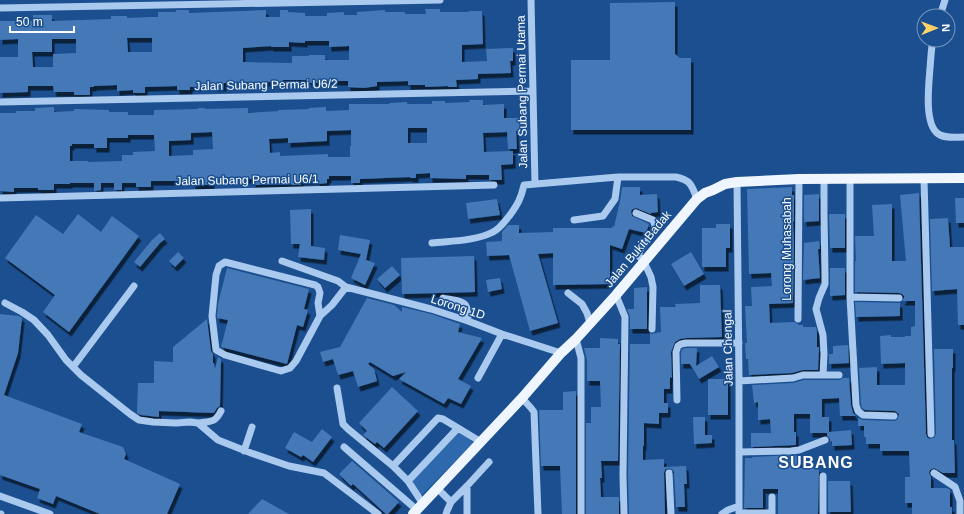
<svg xmlns="http://www.w3.org/2000/svg" width="964" height="514" viewBox="0 0 964 514" font-family="Helvetica,sans-serif">
<style>
.green{fill:#2e69ad}
.building{fill:#4478b7;fill-rule:evenodd;filter:url(#shadow)}
.lines{fill:none;stroke-linecap:round;stroke-linejoin:round}
.minor{stroke:#a9c9ee;stroke-width:7}
.major{stroke:#f0f6ff;stroke-width:10}
.labels{text-anchor:middle;dominant-baseline:central;stroke-width:3;stroke-linejoin:round;paint-order:stroke}
.street-label{font-size:12px;fill:#fff;stroke:#1b4f8f}
.district-label{font-size:16px;font-weight:bold;letter-spacing:1px;fill:#fff;stroke:#1b4f8f}
</style>
<defs>
<filter id="shadow"><feDropShadow dx="2.5" dy="4.5" stdDeviation="0" flood-color="#0009"/></filter>
</defs>
<rect width="100%" height="100%" fill="#1b4f8f"/>
<path class="green" d="M460,431L473,443L421,496L411,480Z"/>
<path class="building" d="M675,2V54L680,58H691V130H571V60H610V3Z
M425,9H440V12H469V11H482L483,44L462,45V62L487,61L486,49L513,48V61H510L511,73L478,74V79L456,80L457,87H448V86L425,87V85H408V81L377,82V86L364,88L348,87V81H321V83H309V80H283V82H228V83H224V87H214L213,86L190,87V90H177V86L145,87V93H133V90L117,91V85L94,86V87H90V95H74V92H54L53,86H28V92L0,93V57H18V39L0,40V21H33V15H52V21L111,19V16H127V18L151,17H158V12H176V10H189V13L266,10V17H280V10H288V12L305,13V16H327V13L344,12V15H357V12L385,10V12H405V14H426ZM127,38H152V52H128ZM52,39H76V53L53,54V67H33L32,52H52ZM305,41H329V47L349,46V60H325V55H309V56H292V63L243,62V48L271,46V47H289V42L305,43Z
M469,100H483V105L504,104V118H523V131H516L517,149H508L507,132L483,133L484,152L513,151V164L501,165L502,180H489V175H466V179L430,178V173L416,174V178H410V177L360,179V183H351V176H329V179H327V183L318,184L317,180L301,181V185H292L291,184L253,185V179H233V177L212,178V185H193V181H151V187H136V183H122V190H114V183H101V190L94,191V183H70V184H54V190H38V188H14V192L0,191V113H16V111H35V108L54,107V112L74,111V109L109,110V112H128V115H154V110L198,109V108H205V109L248,108V113L279,111L278,110L309,109V108L326,107V111L349,110V104H390L389,103L407,102V104H432V101H445V103L470,102ZM408,128H427V143H408ZM351,130V146H350V157H328V154L280,156V152L270,153L269,139L288,138V143L327,141V131ZM212,132L213,149L193,150V155L169,156V141L191,140V133ZM128,135H154L155,151L133,152V155H122V161L88,162V161H70V146H72V144H94V148H107V138H128Z
M622,187H640V195L657,194L658,212L651,213V214L636,208L633,209L631,211L632,216L634,217L649,224L646,233L629,229L622,249L610,245V284L553,285V253L538,254L558,323L530,331L509,255L487,256L486,242L502,241V232L508,225H519V233L553,232V228H612V226L614,227L620,201Z
M792,187V195H794V222H793L794,244L793,303L769,304L770,323L794,322L798,324V325H803V327H816L817,332V347H819L818,370H803L792,373L749,375L748,359H746L745,343H747L745,306H752L751,287L772,286L771,273L749,274L747,189Z
M919,193L926,434L927,437L929,439L934,438L936,434L934,349H953V368H952V440H954L955,473H943L934,468L930,470L929,473L931,477V488H947L950,490V507H952V514H912V503H905V477H910L909,451H880V444H866V437H864V426H858V418L863,420L894,421L897,420L898,418L899,414L895,411L865,410L862,408L861,404L859,368L877,367V385H905V363L881,364L880,336L891,335V337H905V336H911V327L915,326V301H902L904,298V296L902,294L899,293L855,292V261H856L855,236H874L872,205L892,204V261H906L900,195Z
M819,194V221L804,222V195Z
M955,198H964V223H956Z
M497,199L500,215L468,219L466,203Z
M311,209V246L325,248L324,260L298,257L300,244H291L290,210Z
M78,214L101,232L112,216L139,236L69,332L43,312L55,295L5,258L36,215L63,234Z
M829,214H845V248H830Z
M948,218L950,247H964V325H958L957,289L932,291L930,219Z
M716,224H730V248H726V267H702V228H716Z
M160,233L165,239L160,243L140,267L134,262L152,240Z
M340,235L370,240L366,260L375,263L365,285L351,278L361,254L338,250Z
M819,241L820,249H818L820,278L803,280L804,243Z
M178,252L184,258L175,267L169,261Z
M691,252L704,274L684,286L671,264Z
M474,256L475,292L402,294L401,258Z
M392,266L400,275L385,288L377,279Z
M227,268L309,289L304,309L308,310L303,327L297,325L287,364L221,347L228,320L217,318V316L218,304Z
M830,268H845V295L830,296Z
M500,278L502,289L488,292L486,280Z
M700,285H720L722,337L686,338L680,339L675,342L671,352L672,378L670,377V389H664V403H668V413H659V424L644,423V446H643V460L664,459V467L686,466L687,484H684L685,507H676L674,472L672,469L668,468L665,470L664,473L665,514H629L628,475L630,344H650V333L652,334L655,333L661,332L660,307H676L675,304L700,303Z
M647,287V329H630V317L627,309H634V288Z
M367,298L394,305L402,312V307L431,314L460,324L458,332L482,338L458,379L471,386L461,404L448,398L444,404L399,379L406,372L393,376L370,362L368,364L374,369L377,381L358,387L353,371L338,375L333,359L323,362L320,352L340,347Z
M855,302L900,303V316L856,317Z
M0,314L19,316L22,318L18,353L4,395L82,424L79,432L123,447L126,454L124,459L180,484L167,514H100L56,496L53,504L37,498L40,489L0,475Z
M207,319L211,351L213,354V363H214L215,369L218,357L221,359L220,406L217,408L214,413L159,411V417L141,415L137,413L138,383H154V361L173,362V347Z
M600,338L618,339V344H620L618,461H601L602,478H600L601,497H619V514H586V423H591V407H601L600,381H587V360L584,348H600Z
M848,345L849,363L829,364V354H833V346Z
M686,348H697L696,366L712,356L719,367L699,379L690,364H681V353L682,349Z
M843,378H849L851,405L853,413L856,416H840L839,398L822,399V417H829V432L851,430L852,445L832,446V441L830,442V439L827,436V433H810V414H794V432H796V445L751,447V433H771L770,419L758,420V402L754,403L752,385L793,383L804,380H839Z
M708,379H728V415H708Z
M392,387L418,411L384,448L377,442L375,444L363,435L367,431L359,423Z
M576,391V514H562L560,466H541L539,410H563V392Z
M693,417H705V435H712V443L694,444Z
M322,429L332,437L313,462L303,455L301,457L285,448L294,432L312,442Z
M796,455L797,458H799V468H819L818,514H778V489H763V508H744L745,458H752V457Z
M352,461L399,502L388,514H386L353,484L351,486L339,474Z
M828,481H850L851,512H828Z
M262,499L289,514H248Z"/>
<g class="lines">
<path class="minor" d="M531,0L535,184
M0,8L440,0
M940,16L945,0
M933,40C931,49 931,58 930,68C929,83 924,122 937,133C944,139 956,137 964,137
M0,102L532,91
M850,178V297L856,405L858,411L863,415L894,416
M924,179L931,434
M737,182L739,381V514
M0,198L494,185
M636,213L653,220L655,225V230L640,250L639,253V256L644,262L651,277L653,287L652,329
M574,220L603,216L615,199L618,177
M432,243C451,241 476,241 493,232C500,229 505,221 510,215C518,204 521,198 524,185L618,177H676C691,180 692,186 697,199
M282,261L338,281L346,287L431,309L468,321L502,334L561,353
M225,262L315,285L318,287L320,293L318,303L320,316L296,361L290,368L281,371L225,355L216,350L212,316L216,275L219,266Z
M568,293L582,304L587,313L590,323
M616,295L625,317L623,475L624,514
M850,297L899,298
M443,298C450,300 465,300 467,308C468,312 468,317 468,321
M5,303L22,312L34,320L48,335L66,360L81,375L130,414L139,420L153,422L176,423L190,422L198,423L218,440L251,453L289,466L324,473L378,514
M320,316L332,305L346,287
M798,319L799,179
M576,339L581,358V514
M73,367L134,286
M823,375L824,354L823,335L816,309L819,298L825,284V274L824,214V179
M478,378L502,334
M739,381L793,378L803,375H839
M337,388L343,424L348,429L393,466L408,481L423,504
M522,398L531,408L534,412L538,514
M677,400L676,352L678,346L681,344L686,343H739
M198,423C211,421 215,423 221,411
M458,428L481,442
M344,447L417,510
M244,451L252,427
M739,452L791,451L799,450L825,440
M393,466L438,418L443,419L458,428L408,481
M669,473L671,514
M934,473L955,487L960,501V514
M823,476V514
M437,488L451,502
M0,496L50,514
M739,513H772
M0,514H1
M446,514L447,511L451,502L467,486L489,462
M467,514V486
M722,514L728,510L739,506
M772,514V497"/>
<path class="major" d="M413,514L522,398L561,353L576,339L616,295L697,199L705,193L713,190L725,184L737,182L799,179L964,178"/>
</g>
<g class="labels">
<g class="street-label">
<text transform="translate(266 85) rotate(-1)">Jalan Subang Permai U6/2</text>
<text transform="translate(522 92) rotate(-91)">Jalan Subang Permai Utama</text>
<text transform="translate(247 180) rotate(-1)">Jalan Subang Permai U6/1</text>
<text transform="translate(638 249) rotate(-50)">Jalan Bukit Badak</text>
<text transform="translate(787 249) rotate(-90)">Lorong Muhasabah</text>
<text transform="translate(458 307) rotate(18)">Lorong 1D</text>
<text transform="translate(728 348) rotate(-91)">Jalan Chengal</text>
</g>
<g class="district-label">
<text x="816" y="462">SUBANG</text>
</g>
</g>
<g transform="translate(936 28) rotate(89)"><circle r="19" fill="#1b4f8f" stroke="#7695bc"/>
<path d="M0-3L7 15L0 10L-7 15Z" fill="#ffd166"/>
<text y="-6" font-size="11" font-weight="bold" text-anchor="middle" fill="#ffffff">N</text>
</g>
<path d="M10 26v6h64v-6" fill="none" stroke="#ffffff" stroke-width="2"/>
<text x="16" y="26" font-size="12" fill="#ffffff" stroke="#1b4f8f" stroke-width="3" paint-order="stroke">50 m</text>
</svg>
